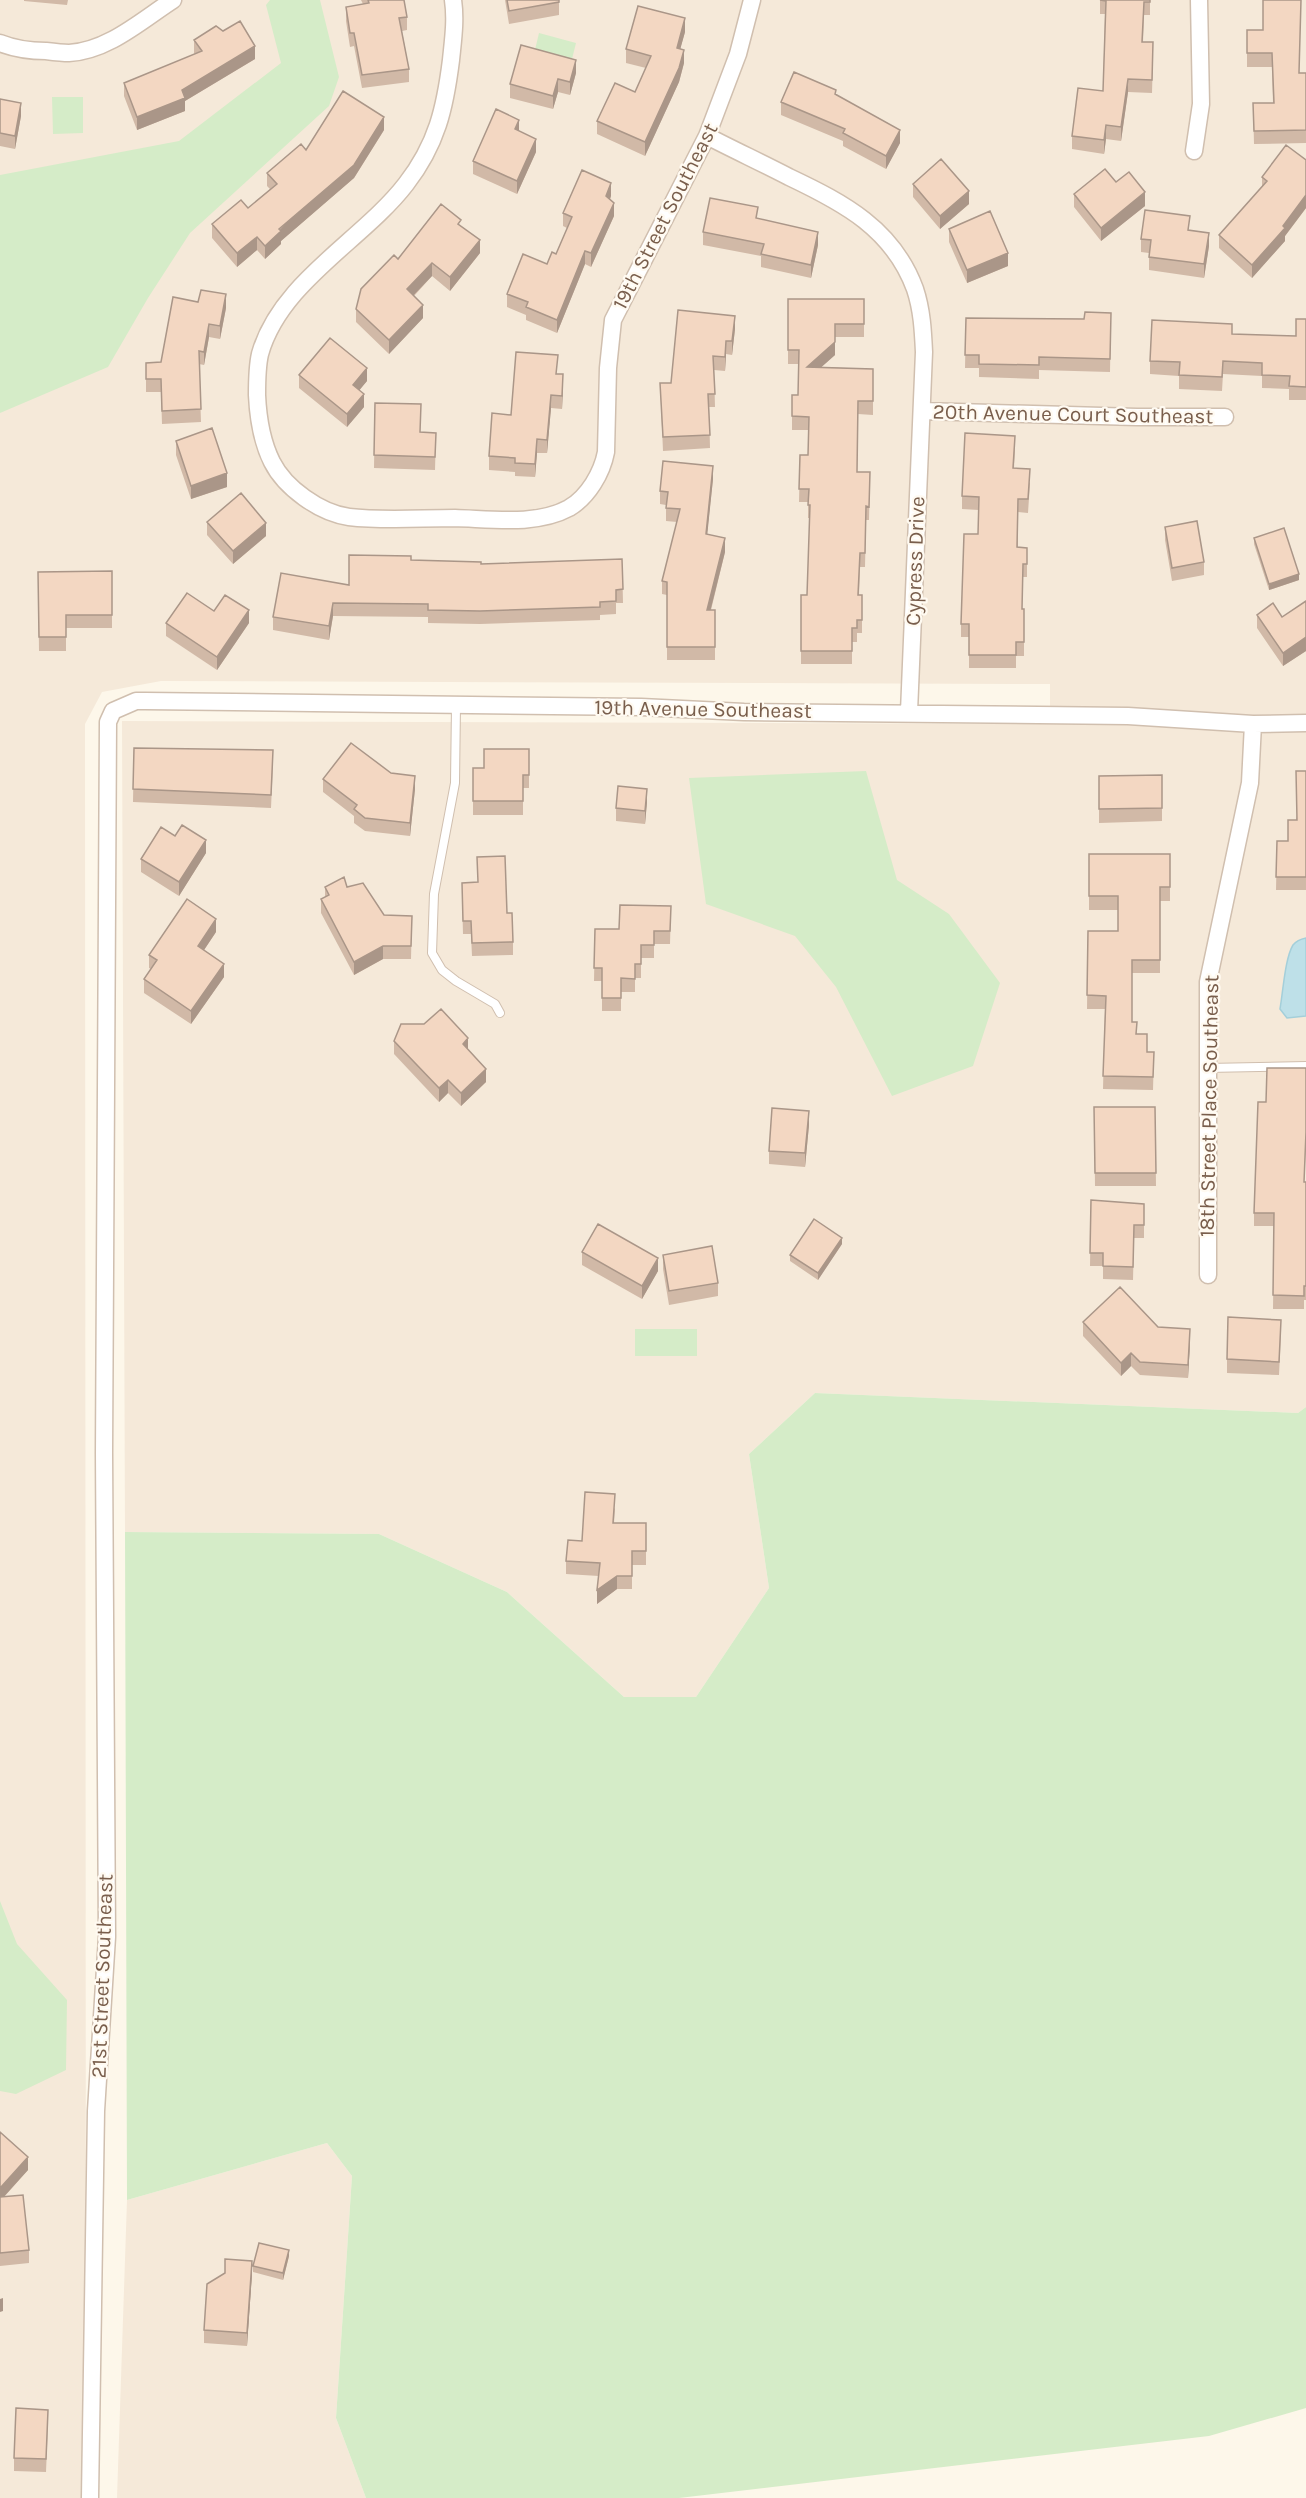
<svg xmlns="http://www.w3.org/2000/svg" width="1306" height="2498" viewBox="0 0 1306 2498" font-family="Karla,sans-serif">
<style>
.residential{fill:#f5e9d9}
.green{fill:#d5ecc8}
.water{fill:#bee0e8;stroke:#a4cfda;stroke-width:1.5}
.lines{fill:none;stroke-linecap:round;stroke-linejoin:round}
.lane-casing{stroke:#d0bfaf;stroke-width:10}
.street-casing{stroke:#d0bfaf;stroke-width:19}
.lane{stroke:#fff;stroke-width:8}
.street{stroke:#fff;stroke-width:16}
.wall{fill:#d1b9a7}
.shaded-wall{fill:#aa9688}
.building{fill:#f3d7c2;stroke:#aa9688;stroke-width:1.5}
.labels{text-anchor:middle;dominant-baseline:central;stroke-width:4.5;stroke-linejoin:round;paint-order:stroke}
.street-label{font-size:21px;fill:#795e4c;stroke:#fffaf1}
</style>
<rect width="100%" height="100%" fill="#fdf7ea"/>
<path class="residential" d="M0,0H1306V1407L1298,1413L815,1393L749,1454L769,1588L696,1697H624L507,1592L379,1534L125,1532L122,721L1050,724V684L161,681L102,692L85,724L86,2498H0Z
M327,2143L352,2176L336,2418L366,2498H117L127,2200Z"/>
<path class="green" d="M270,0H320L339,77L329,106L190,233L148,298L108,367L0,413V175L179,141L281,63L266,5Z
M539,33L576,43L571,63L534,54Z
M52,97H83V133L53,134Z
M866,771L897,880L949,914L1000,983L973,1066L892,1096L836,987L795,936L706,904L689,778Z
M635,1329H697V1356H635Z
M815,1393L1298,1413L1306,1407V2408L1209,2436L679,2498H366L336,2418L352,2176L327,2143L127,2200L125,1532L379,1534L507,1592L624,1697H696L769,1588L749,1454Z
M0,1901L17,1944L67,2000L66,2070L16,2094L0,2091Z"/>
<path class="water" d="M1306,938V1016L1287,1018L1280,1009C1283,992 1285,958 1293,945C1297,940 1301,939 1306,938Z"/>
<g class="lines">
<defs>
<path id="lane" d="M456,705L455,783L434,894L432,953L442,970L456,981L495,1004L500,1013
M1207,1068L1306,1066"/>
<path id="street" d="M453,0C456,20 453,40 451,60C445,108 437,144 406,184C363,240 280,282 260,354C257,367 257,382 257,395C258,417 262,442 272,462C285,488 320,513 349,517C383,521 420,518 455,518C491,519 536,526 569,508C588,497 602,473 606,452L608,368L613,320L707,136L738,54L752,0
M0,43C15,49 29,51 46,51C54,52 62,53 69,53C108,51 142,20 173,0
M707,136C734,150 762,163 789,177C844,203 893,229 915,289C922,310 923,331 924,352L909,712
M1194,151L1201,104L1199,0
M922,411L1137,417H1225
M1208,1275V982L1250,783L1253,724
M90,2498L96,2111L107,1937L104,1453L108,722L113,711L136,701H145L641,707L744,712L1128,716L1253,724L1306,723"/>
</defs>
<use href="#lane" class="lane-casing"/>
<use href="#street" class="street-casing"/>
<use href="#lane" class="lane"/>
<use href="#street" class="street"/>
</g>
<path class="wall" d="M24,0H68L67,5L24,1Z
M361,0H404L407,17V30L402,31L409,69V82L362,88L354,46L350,47L346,21V7L363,4Z
M505,0H559V15L509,24Z
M1100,0H1150V15H1144L1143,42L1153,56L1152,93L1128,92L1121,141L1106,139L1104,154L1072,149V136L1103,91L1105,14H1100Z
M1247,30L1300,73H1306V143L1254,144L1253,103H1273L1272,67H1247Z
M223,31L255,59L185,101V111L137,130L124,96V83L195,54L194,53V40Z
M685,32L680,49L684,63L679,82L645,156L597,134V121L635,92L646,68L626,63V49Z
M576,73L570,95L558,92L553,109L510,98V84Z
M836,95L900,143L886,169L843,146V141L781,115V102Z
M0,99L21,116L15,149L0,146Z
M384,130L354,178L281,241V244L265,259L257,250L237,267L212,238V224L248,208L270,189L267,186V173L306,150Z
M519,131L536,152L517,194L473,174V161Z
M1306,160V208L1285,236V241L1252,278L1219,248V235L1262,187V177Z
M1116,182L1145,206L1101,241L1074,207V194Z
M913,184L969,204L940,229L913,197Z
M611,196L610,200L614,216L591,267L585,264L557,333L526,320V315L507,307V294L547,264L556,254L567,228L563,226V213Z
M461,226L480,253L450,291L432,276L414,296L423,318L389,354L356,322V309L398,259Z
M949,229L1008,266L967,283L949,242Z
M1189,230L1209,246L1204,278L1149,270V253L1141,252V239Z
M703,232L818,245L811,278L761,267V256L703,245Z
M788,299H864V337H835V355L821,367L873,369V415L858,414L857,472H870L869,520H866L865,567H860L859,595H862V633H857V642H852V664H801V595H807L810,518H808V502H799L800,455H808L809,430H792V395H798V364H788Z
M226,308L220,339L209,337L204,365L199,364L201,422L162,424L161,392H146V363L161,362Z
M1111,313L1110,372L1039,370V379L979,377V368H965L966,318L1084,319Z
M1306,319V400H1289V389L1262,388V376L1223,374L1222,391L1179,389V376L1150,374V361L1232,334L1296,336Z
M735,329L732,355L726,354L725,371L714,370L715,407H709L710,448L663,451L660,383H671Z
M557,374L563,387L562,409L551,408L547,453H537L535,477L515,476V472L489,470V456L511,415Z
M299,375L367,381L359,390L364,407L347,427L299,388Z
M375,403L420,432L436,433L435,470L374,468Z
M176,441L227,487L191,499L176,455Z
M1015,449L1014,468L1030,483L1028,513L1018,512V547L1027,548V577H1023L1022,609H1024V656H1016V668H969V637H961V624L978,534L979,510L962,509V496Z
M713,479L707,534L725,552L711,610H715V660H667V595L662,594V581L677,522L666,521V505L660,504V491Z
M207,522L266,536L233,564L207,535Z
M1165,527L1204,562V575L1172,581L1165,540Z
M1254,538L1299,580L1269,590L1254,544Z
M622,559L623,603H616V614L600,615V620L480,624L428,623V617L333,616L329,640L273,630V617L411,560L481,564Z
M112,571V628H66V651H39L38,572Z
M1306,601V651L1283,666L1257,628V615L1282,617Z
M214,611L249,623L217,670L166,636V623Z
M134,748L273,763L271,808L133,802Z
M529,749V788H523V815H473V768H484Z
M1306,749V890H1276L1277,841H1288L1296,820L1306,771Z
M391,773L415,789L410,836L365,831L354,823V816L323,792V779Z
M1162,775V821L1099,823V776Z
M647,802L645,824L616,821V808Z
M175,836L206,853L179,896L141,872V859Z
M1089,854H1170V901H1160V973H1132V1022L1137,1034L1147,1052H1154L1153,1090L1103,1089L1105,1009H1087L1088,931H1118V910H1089Z
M325,887H347L384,915L412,916L411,959H383L354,975L321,913V899L325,897Z
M462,896L507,913L513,942V955L472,956L471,934H463Z
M671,906L670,944H654V958H641V978H635V992H621V1011H602V981H594L595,929H619Z
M216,932L204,950L224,977L191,1024L144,993V979L151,969L149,968V955Z
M394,1041L468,1050L486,1082L461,1106L448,1093L439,1102L394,1054Z
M1306,1068V1145L1304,1182H1306V1300H1304V1309H1273L1274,1226H1254V1213L1266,1102Z
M1094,1107H1155L1156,1186H1095Z
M809,1125L805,1167L769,1164V1151Z
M1091,1200L1144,1204V1238H1134L1133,1280L1103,1279V1266H1090Z
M842,1244L818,1280L790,1261V1255Z
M582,1252L658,1271L642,1299L582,1265Z
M663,1255L718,1283V1296L669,1305L663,1269Z
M1083,1322L1158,1327L1190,1342L1188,1378L1140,1375L1131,1366L1121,1376L1083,1336Z
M1281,1333L1279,1375L1227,1373V1359Z
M615,1508L614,1523H646V1565H632V1589H617L597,1604L599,1576L566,1574V1561L582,1541Z
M0,2132L28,2170L4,2197L29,2250V2263L0,2266Z
M289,2256L283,2280L253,2272V2266Z
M225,2273L252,2274L247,2346L204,2343V2330Z
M48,2423L46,2472L14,2471V2458Z"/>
<path class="shaded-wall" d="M685,18V32L677,61V48Z
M255,46V59L185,101V111L137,130V117Z
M684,50V63L679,82L645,156V142Z
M576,60V73L570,95V82Z
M558,79V92L553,109V96Z
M1128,79V92L1121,141V127Z
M21,103V116L15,149V136Z
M384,117V130L354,178L281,241V244L265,259V246Z
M519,120V133L515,129Z
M1106,125V139L1104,154V140Z
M900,130V143L886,169V156Z
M536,139V152L517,194V181Z
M611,183V196L606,209V196Z
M969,191V204L940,229V216Z
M1145,192V206L1101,241V228Z
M1306,195V208L1285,236V241L1252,278V265Z
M614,203V216L591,267V253Z
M818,232V245L811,278V265Z
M1209,233V246L1204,278V264Z
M257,237V250L237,267V253Z
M480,240V253L450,291V277Z
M585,251V264L557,333V320Z
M1008,253V266L967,283V270Z
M432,263V276L407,302V289Z
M226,294V308L220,339V326Z
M423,305V318L389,354V340Z
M735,316V329L732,355V341Z
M209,324V337L204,365V352Z
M726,341V354L725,371V357Z
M835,342V355L807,380V367Z
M367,368V381L353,398V385Z
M563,374V387L562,409V396Z
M364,394V407L347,427V414Z
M551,395V408L547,453V440Z
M537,439V453L535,477V464Z
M713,466V479L706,547V534Z
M227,473V487L191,499V486Z
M266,523V536L233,564V551Z
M725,538V552L707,624V610Z
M1299,574V580L1269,590V584Z
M333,603V616L329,640V626Z
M249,610V623L217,670V657Z
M1306,637V651L1283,666V653Z
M415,776V789L410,836V823Z
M647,789V802L645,824V811Z
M206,840V853L179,896V882Z
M216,919V932L198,959V946Z
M383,946V959L354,975V962Z
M224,964V977L191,1024V1011Z
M468,1038V1051L463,1044Z
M486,1069V1082L461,1106V1093Z
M448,1080V1093L439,1102V1088Z
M809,1111V1125L805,1167V1153Z
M842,1238V1244L818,1280V1273Z
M658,1258V1271L642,1299V1286Z
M1190,1329V1342L1188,1378V1365Z
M1131,1353V1366L1121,1376V1363Z
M617,1576V1589L597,1604V1590Z
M28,2157V2170L0,2201V2188Z
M289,2250V2256L283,2280V2273Z
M252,2261V2274L247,2346V2333Z
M3,2298V2311L0,2312V2299Z"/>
<path class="building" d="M368,0H404L407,17L399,18L409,69L362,75L354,33H350L346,7L369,3Z
M507,0H559V2L509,11Z
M1100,0H1150V2H1144L1142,42H1153L1152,80L1128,79L1121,127L1106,125L1104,140L1072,136L1078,88L1103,91L1106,1Z
M1263,0H1301L1299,73H1306V130L1254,131L1253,103H1274L1272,53H1247V30H1263Z
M638,6L685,18L677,48L684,50L679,68L645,142L597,121L615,83L635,92L651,56L626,49Z
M240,21L255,46L182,90L185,98L137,117L124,83L202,51L194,40L216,26L223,31Z
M521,45L576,60L570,82L558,79L553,96L510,84Z
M794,72L836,90L835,94L900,130L886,156L843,133L845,129L781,102Z
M343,91L384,117L354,165L279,229L281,231L265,246L257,237L237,253L212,224L241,200L248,208L277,184L267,173L301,144L306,150Z
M0,99L21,103L15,136L0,133Z
M496,109L519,120L515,129L536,139L517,181L473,161Z
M1286,145L1306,160V195L1283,226L1285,228L1252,265L1219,235L1267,181L1262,177Z
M941,159L969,191L940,216L913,184Z
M1105,169L1116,182L1129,172L1145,192L1101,228L1074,194Z
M582,170L611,183L606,196L614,203L591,253L585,251L557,320L526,307L528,302L507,294L523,254L547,264L552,252L556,254L572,217L563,213Z
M710,198L758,207L756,218L818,232L811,265L761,254L764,244L703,232Z
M441,204L461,220L458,224L480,240L450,277L432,263L407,289L423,305L389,340L356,309L361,289L394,255L398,259Z
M1145,210L1190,216L1188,230L1209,233L1204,264L1149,257L1151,240L1141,239Z
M990,211L1008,253L967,270L949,229Z
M201,290L226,294L220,326L209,324L204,352L199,351L201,409L162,411L161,379H146V363L161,362L173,297L198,302Z
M788,299H864V324H835V342L807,367L873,369V401H858L857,472H870L869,507L866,506L865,553H860L858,595H862V620H857V628H852V651H801V595H807L810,505H808L809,489H799L800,455H808L809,417L792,416V395H798L799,350H788Z
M678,310L735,316L732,341H726L725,357L713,356L715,394H708L710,435L663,437L660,383H671Z
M1085,312L1111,313L1110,359L1039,357V365L979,364V355H965L966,318L1084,319Z
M1296,319H1306V387L1289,386L1290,376L1262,375V363L1223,361L1222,377L1179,375L1180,362L1150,361L1152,320L1232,324V334L1296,336Z
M330,338L367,368L353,385L364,394L347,414L299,375Z
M516,352L558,355L556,374H563L562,396L551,395L547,440L537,439L535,464L515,463V458L489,456L492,413L511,415Z
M375,403L421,404L420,432L436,433L435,457L374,455Z
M212,428L227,473L191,486L176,441Z
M965,433L1015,436L1013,468L1030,469L1028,499H1018L1017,547L1027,548V564H1023L1022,609H1024V642H1016V655H969V624H961L964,534H978L979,497L962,496Z
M663,461L713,466L706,534L725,538L707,610H715V647H667V582L662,581L680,509L666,508L668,492L660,491Z
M241,493L266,523L233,551L207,522Z
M1197,521L1204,562L1172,568L1165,527Z
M1284,528L1299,574L1269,584L1254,538Z
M349,555L411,556V560L481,562V564L622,559L623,589L616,590V601L600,602V607L480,611L428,610V604L333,603L329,626L273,617L281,573L349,585Z
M112,571V615H66V637H39L38,572Z
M187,593L214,611L225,595L249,610L217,657L166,623Z
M1306,601V637L1283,653L1257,615L1273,603L1282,617Z
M351,743L391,773L415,776L410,823L365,818L354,809L357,805L323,779Z
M134,748L273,750L271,795L133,789Z
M484,749H529V775H523V801H473V768H484Z
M1296,771H1306V877H1276L1277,841H1288V820H1297Z
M1162,775V808L1099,809V776Z
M618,786L647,789L645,811L616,808Z
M182,825L206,840L179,882L141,859L161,827L175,836Z
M1089,854H1170V887H1160V960H1132V1022H1137L1136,1034H1147V1052H1154L1153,1077L1103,1076L1106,996L1087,995L1088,931H1118V896H1089Z
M505,856L507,913H512L513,942L472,943L471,921H463L462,883L478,882L477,857Z
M344,877L347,887L363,883L384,915L412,916L411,946H383L354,962L321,899L329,895L325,887Z
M187,899L216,919L198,946L224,964L191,1011L144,979L157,960L149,955Z
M620,905L671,906L670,931H654V945H641V964H635V979L621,978V998H602V968H594L595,929H619Z
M441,1009L468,1038L463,1044L486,1069L461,1093L448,1080L439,1088L394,1041L401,1024H424Z
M1267,1068H1306V1132L1304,1182H1306V1286H1304V1296L1273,1295L1274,1213H1254L1258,1102H1266Z
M1094,1107H1155L1156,1173H1095Z
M772,1108L809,1111L805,1153L769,1151Z
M1091,1200L1144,1204V1225H1134L1133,1267L1103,1266V1253H1090Z
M814,1219L842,1238L818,1273L790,1255Z
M598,1224L658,1258L642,1286L582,1252Z
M712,1246L718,1283L669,1291L663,1255Z
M1120,1287L1158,1327L1190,1329L1188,1365L1140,1362L1131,1353L1121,1363L1083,1322Z
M1228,1317L1281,1320L1279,1362L1227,1359Z
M585,1492L615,1494L613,1523H646V1551H632V1576H617L597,1590L600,1563L566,1561L568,1540L582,1541Z
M0,2132L28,2157L0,2188Z
M23,2195L29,2250L0,2253V2197Z
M259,2243L289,2250L283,2273L253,2266Z
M225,2259L252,2261L247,2333L204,2330L207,2284L225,2273Z
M16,2408L48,2410L46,2459L14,2458Z"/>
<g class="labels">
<g class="street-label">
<text transform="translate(665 216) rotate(-63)">19th Street Southeast</text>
<text transform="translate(1073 414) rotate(1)">20th Avenue Court Southeast</text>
<text transform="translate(915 561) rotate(-88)">Cypress Drive</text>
<text transform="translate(703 709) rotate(1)">19th Avenue Southeast</text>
<text transform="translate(1209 1106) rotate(-89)">18th Street Place Southeast</text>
<text transform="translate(102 1976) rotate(-88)">21st Street Southeast</text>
</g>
</g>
</svg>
